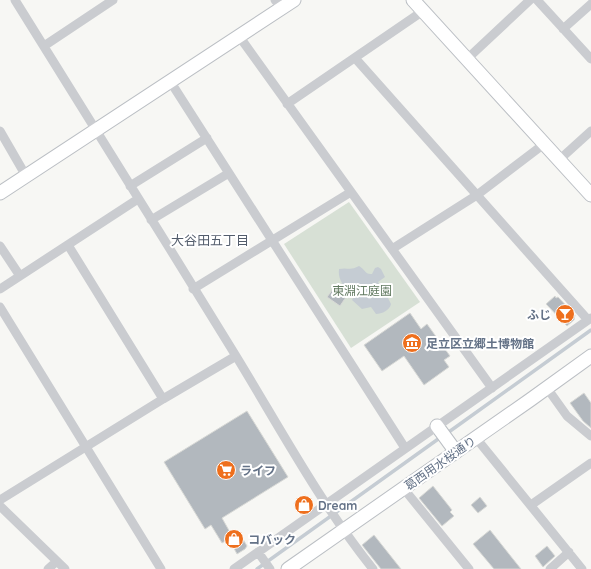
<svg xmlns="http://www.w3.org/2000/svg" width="591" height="569" viewBox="0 0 591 569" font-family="Quicksand,'Noto Sans JP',sans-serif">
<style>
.green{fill:#d7e0d5}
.water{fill:#c5ccd3}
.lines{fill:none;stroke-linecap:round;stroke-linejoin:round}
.stream{stroke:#c5ccd3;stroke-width:3.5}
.building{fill:#b2b8be;stroke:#d8d9d6}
.secondary-casing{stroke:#bbbfc4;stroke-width:15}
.street{stroke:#caccd0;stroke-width:9}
.secondary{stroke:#fff;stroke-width:13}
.labels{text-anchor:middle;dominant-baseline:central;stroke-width:4;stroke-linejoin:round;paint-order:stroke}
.park-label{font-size:12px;fill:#617960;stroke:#fff}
.poi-label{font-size:12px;font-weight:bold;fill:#647287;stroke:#fff;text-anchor:start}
.street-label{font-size:12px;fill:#647287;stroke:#fff}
.neighbourhood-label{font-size:13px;fill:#535d6c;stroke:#fff}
</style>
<rect width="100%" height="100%" fill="#f7f7f4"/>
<path class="green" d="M349,202L420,302L351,348L284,244Z"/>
<path class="water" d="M359,266C365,269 365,275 372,274L375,268L378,267L381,269L385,277L378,282L380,286L378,291V295L381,297L387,296L391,304C390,310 382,314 376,314L371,307L362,309L352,300L355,294V292L350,288L347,289C341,283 338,277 339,269C348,267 350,271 359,266Z"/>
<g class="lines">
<path class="stream" d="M446,434L591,330
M257,569L441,437"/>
</g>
<path class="building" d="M336,285L348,294L340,306L327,297Z
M555,296L556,298L558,297L575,315L574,320L567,326L546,304Z
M410,313L421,329L427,324L450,356L444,360L449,367L424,385L404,356L382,371L364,345Z
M584,393L591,403V428L583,421L570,403Z
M247,411L288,477L222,518L231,534L236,531L238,535L240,534L247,546L245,549L237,554L229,539L222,543L211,525L205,529L164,462Z
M433,486L452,510L450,512L454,516L442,526L419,498Z
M305,495L311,503L309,505L310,507L301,514L294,503Z
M480,497L487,506L478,513L471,505Z
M490,530L509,554L521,569H494L473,544Z
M374,535L401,569H381L362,545Z
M547,546L555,556L543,567L535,556Z"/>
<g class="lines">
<defs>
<path id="secondary" d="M413,0L591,195
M0,193L294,0
M437,426L456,452
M288,569L530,400L591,356"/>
</defs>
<use href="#secondary" class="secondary-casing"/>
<path class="street" d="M15,0C89,119 163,237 236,356C280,428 320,503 373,569
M275,0L282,8
M537,0L591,59
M563,29L591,4
M239,36L492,388
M44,46L113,0
M355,58L588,320
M467,59L530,0
M170,81L405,448
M287,104L423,11
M0,131L26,176
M559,160L591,131
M130,186L207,138
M151,220L229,173
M68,245L163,399
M0,246L20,276
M392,249L477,195L544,144
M0,289L138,199
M193,289L351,192
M0,307L161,569
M547,388L567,416L591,436
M476,438L582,569
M404,489L469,569
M0,500L163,399L236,356
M531,505L591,463
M0,506L65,569
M258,552L270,569
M48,569L57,561
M234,569L591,318
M550,569L569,552"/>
<use href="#secondary" class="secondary"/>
</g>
<defs>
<symbol id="bar-disc" viewBox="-11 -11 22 22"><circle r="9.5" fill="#ee6f1d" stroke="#fff"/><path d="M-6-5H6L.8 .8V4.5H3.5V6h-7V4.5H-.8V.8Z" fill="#fff"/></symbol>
<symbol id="museum-disc" viewBox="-11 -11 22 22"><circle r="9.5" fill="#ee6f1d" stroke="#fff"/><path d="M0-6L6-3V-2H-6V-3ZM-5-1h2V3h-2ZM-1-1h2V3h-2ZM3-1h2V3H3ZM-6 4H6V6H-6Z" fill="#fff"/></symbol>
<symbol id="supermarket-disc" viewBox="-11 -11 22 22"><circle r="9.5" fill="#ee6f1d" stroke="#fff"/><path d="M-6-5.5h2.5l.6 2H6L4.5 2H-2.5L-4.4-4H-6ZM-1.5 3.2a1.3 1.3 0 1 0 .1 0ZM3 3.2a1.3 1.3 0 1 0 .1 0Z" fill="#fff"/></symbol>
<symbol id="shop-disc" viewBox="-11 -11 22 22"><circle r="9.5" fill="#ee6f1d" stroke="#fff"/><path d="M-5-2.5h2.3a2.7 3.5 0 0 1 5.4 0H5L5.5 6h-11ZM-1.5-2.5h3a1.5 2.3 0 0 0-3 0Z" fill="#fff"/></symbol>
</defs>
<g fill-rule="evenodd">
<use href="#bar-disc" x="554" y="303" width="22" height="22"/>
<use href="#museum-disc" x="401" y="332" width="22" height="22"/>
<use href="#supermarket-disc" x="215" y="459" width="22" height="22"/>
<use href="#shop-disc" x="293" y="494" width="22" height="22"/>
<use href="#shop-disc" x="223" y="528" width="22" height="22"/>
</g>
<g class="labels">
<g class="park-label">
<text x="362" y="290">東淵江庭園</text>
</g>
<g class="poi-label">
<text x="551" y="314" text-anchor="end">ふじ</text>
<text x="426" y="343">足立区立郷土博物館</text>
<text x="240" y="470">ライフ</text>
<text x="318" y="505">Dream</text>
<text x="248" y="539">コバック</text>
</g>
<g class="street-label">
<text transform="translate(440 463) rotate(-35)">葛西用水桜通り</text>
</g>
<g class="neighbourhood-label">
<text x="210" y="240">大谷田五丁目</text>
</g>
</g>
</svg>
